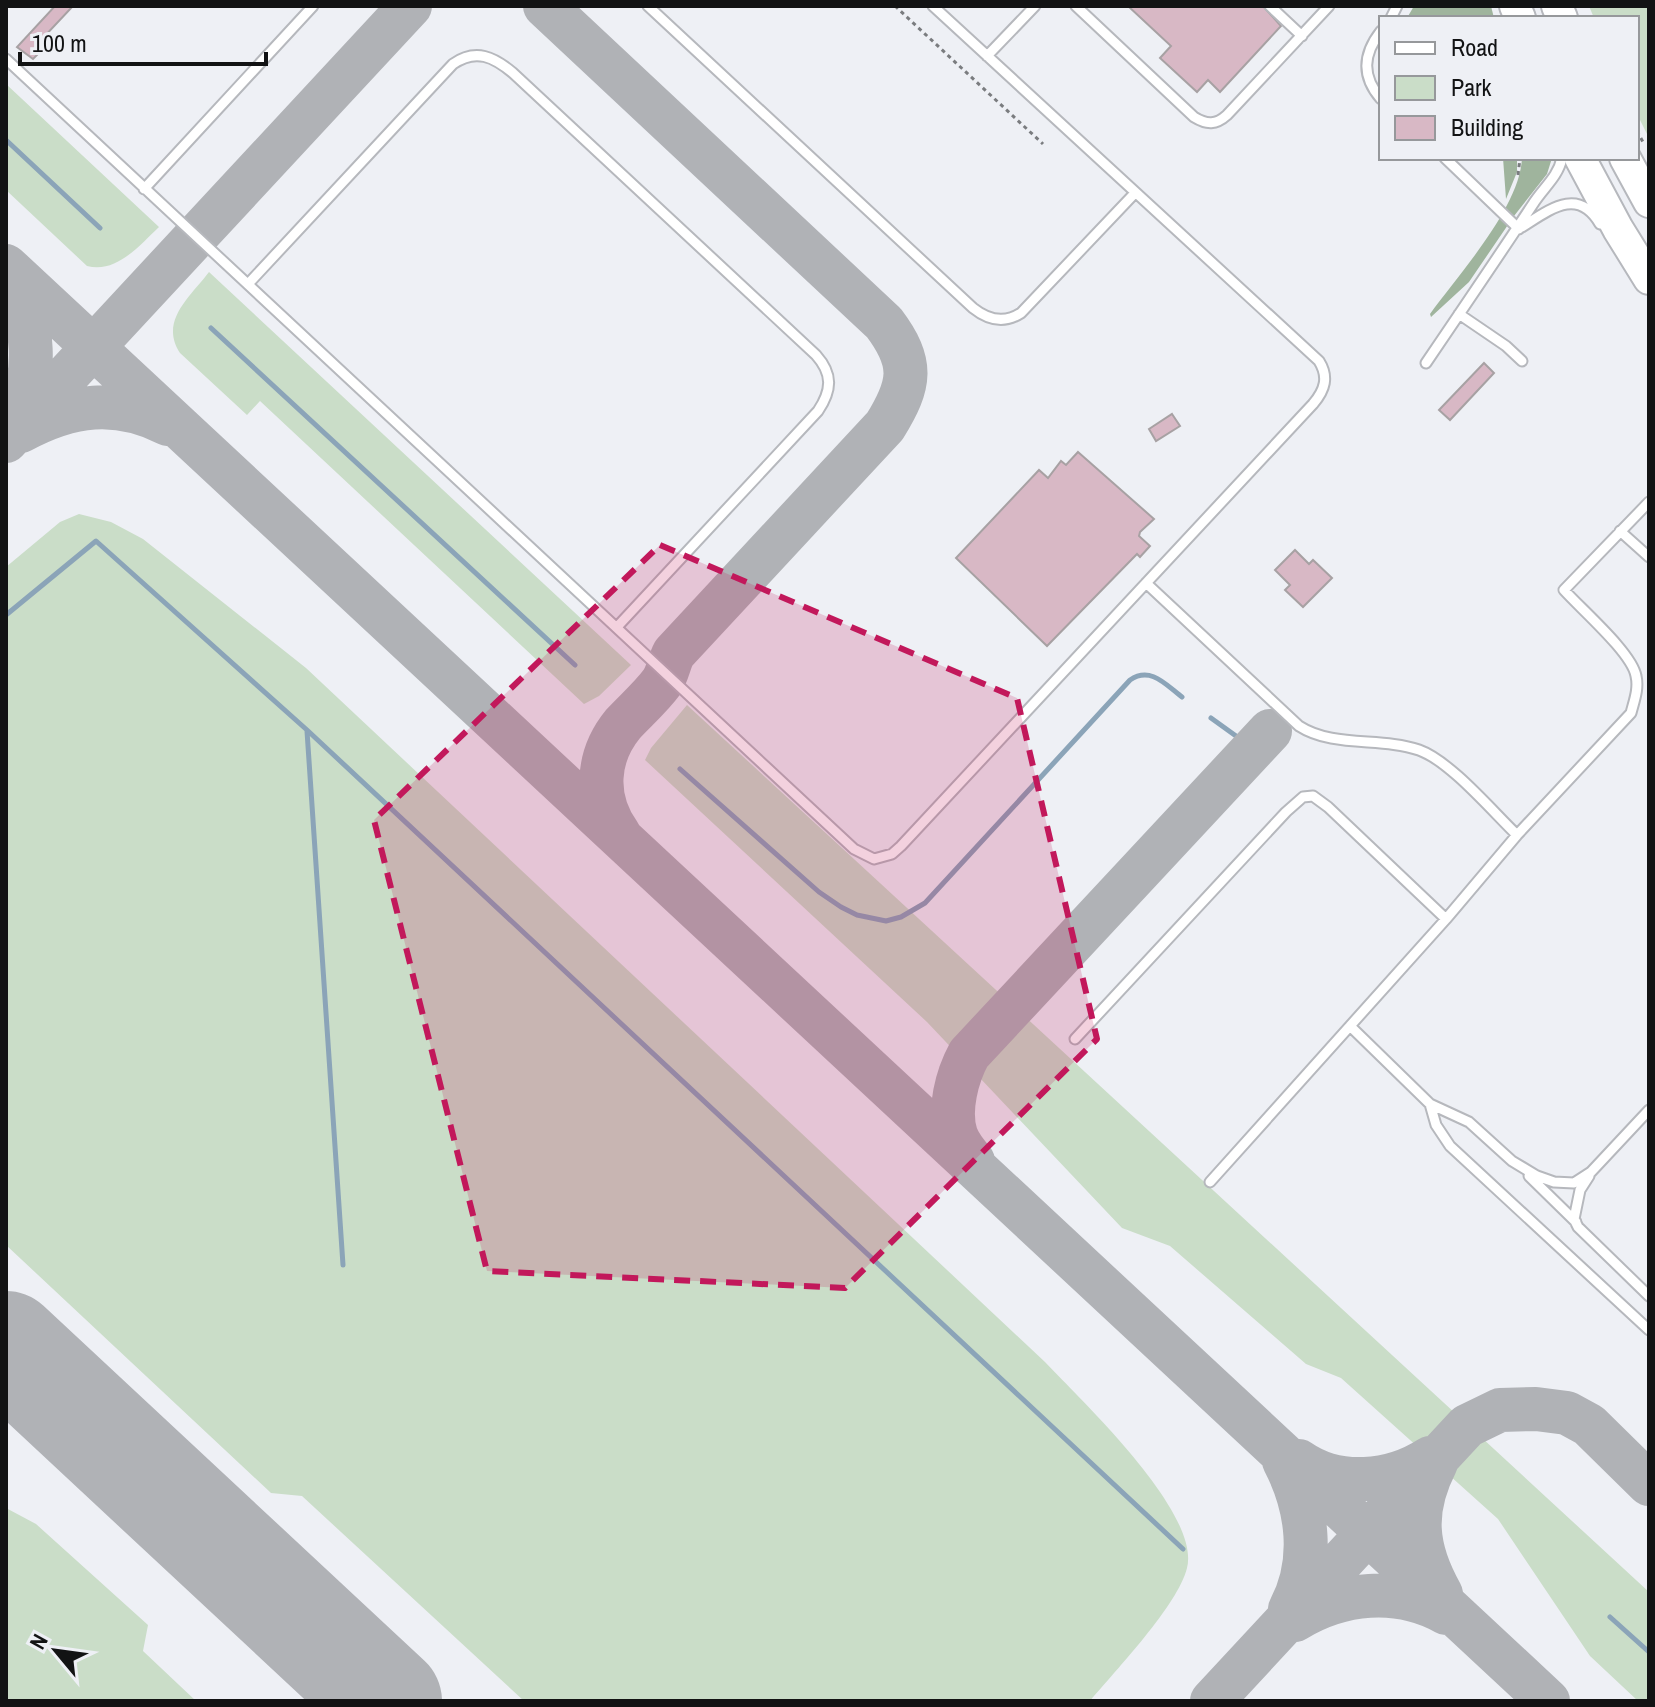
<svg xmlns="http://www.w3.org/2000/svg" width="1655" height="1707" viewBox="0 0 1655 1707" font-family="'Archivo Narrow',sans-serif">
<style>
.green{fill:#caddc8}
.forest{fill:#9fb49d}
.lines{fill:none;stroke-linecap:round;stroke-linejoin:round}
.stream{stroke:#8ba4b8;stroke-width:5}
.taxiway{stroke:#b0b2b6;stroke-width:44}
.runway{stroke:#b0b2b6;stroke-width:110}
.building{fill:#d8b8c5;stroke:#a7a1a3;stroke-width:2}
.service-casing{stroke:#b6b8bd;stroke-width:13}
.primary-casing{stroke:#b6b8bd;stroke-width:34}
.path{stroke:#7a7c7f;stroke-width:3;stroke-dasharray:4 4;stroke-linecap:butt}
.service{stroke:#fff;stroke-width:9}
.primary{stroke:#fff;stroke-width:30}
.marked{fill:#c2185b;fill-opacity:0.2;stroke:#c2185b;stroke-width:6;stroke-dasharray:16 10;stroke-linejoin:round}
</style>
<rect width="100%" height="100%" fill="#eef0f5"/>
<path class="green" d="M1589,6H1649V138L1637,114V18H1594Z
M6,84L159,227C140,245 116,274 87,266L6,190Z
M209,272L631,665L599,696L584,704L260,401L247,415L180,353C159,321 190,297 209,272Z
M79,514L111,522L143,539L306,668L1045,1362C1082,1401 1201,1513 1187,1568C1178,1605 1116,1670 1090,1701H524L302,1496L271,1493L6,1245V567L60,522Z
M687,705L1649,1592V1701H1638L1590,1656L1498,1519L1341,1378L1306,1364L1170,1246L1122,1228L927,1022L645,760L651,748Z
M6,1508L36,1524L148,1625L143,1651L196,1701H6Z"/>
<path class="forest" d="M1414,6H1491L1494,18H1407Z
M1503,158L1517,159V172L1506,199Z
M1522,158H1552L1547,174L1514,216L1469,282L1431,317L1430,314C1459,274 1520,207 1522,158Z"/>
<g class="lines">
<path class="stream" d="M6,140L100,228
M211,328L575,665
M6,615L96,541L307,730L1183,1549
M1211,718L1236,736
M307,731L343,1265
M680,769L819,892L841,907L857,915L886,921L901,917L925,903L1130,680C1151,666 1166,685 1182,697
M1610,1617L1649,1652"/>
<path class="taxiway" d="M545,6L884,323C914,363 911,384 885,426L674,653C669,662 668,673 662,682C651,697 636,710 623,724C596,757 594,799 619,834
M6,266L1548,1701
M9,275C35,322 39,375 14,423
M21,431C71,404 116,398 168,424
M6,441L410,6
M973,1161C967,1154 959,1144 956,1135C948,1110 957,1076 969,1054L1270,731
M6,1388L59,1410L113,1446
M1284,1461C1308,1507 1315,1562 1290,1609
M1299,1461C1338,1488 1391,1483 1430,1458
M1436,1463C1412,1510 1415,1548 1441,1594
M1295,1620C1341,1592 1397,1586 1446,1613
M1212,1701L1467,1426L1500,1410L1536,1409L1567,1413L1589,1425L1649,1484"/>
<path class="runway" d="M6,1346L387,1701"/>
</g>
<path class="building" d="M55,6H73L41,40L46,46L33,59L17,47Z
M1128,6H1263L1281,26L1220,92L1208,80L1197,92L1160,58L1171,46Z
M1484,363L1494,373L1450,420L1439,410Z
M1172,414L1180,426L1156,441L1149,429Z
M1078,452L1154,519L1140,532L1139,536L1150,546L1140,557L1137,554L1047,646L956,558L1039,470L1048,478L1061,461L1066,465Z
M1295,550L1309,564L1313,560L1332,578L1303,607L1285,590L1290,585L1275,570Z"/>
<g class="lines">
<defs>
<path id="service" d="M648,6L973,308C988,320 1004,324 1021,313L1135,193
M1076,6L1194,117C1207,125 1216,125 1227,115L1329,6
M1270,6L1302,36
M1391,18L1397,6
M1381,31C1363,54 1361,76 1381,99
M987,56L1035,6
M6,59L854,849L874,859L892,854L901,846L1313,404C1325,390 1329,377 1319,361L933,6
M1445,158L1519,229
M144,189L313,6
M1522,227C1549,210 1578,186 1600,224
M248,284L453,64C476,48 494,57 513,73L816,355C833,374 832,390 818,411L617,627
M1459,314L1506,346L1522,361
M1426,363C1462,310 1498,257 1533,204C1543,188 1558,177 1562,158
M1620,531L1649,557
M1146,583L1299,726C1333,748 1381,737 1419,750C1450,761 1492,811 1517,835
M1350,1026L1430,1104L1469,1122L1512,1161L1537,1176L1554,1182L1574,1183L1591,1172L1649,1110
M1075,1039L1286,812L1303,797L1313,796L1328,807L1446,919L1517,835L1631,713C1634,701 1639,689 1636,676C1632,653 1582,610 1564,590L1649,502
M1430,1104L1436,1125L1450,1146L1649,1330
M1529,1176L1576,1222
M1589,1176L1580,1190L1574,1219L1578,1227L1649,1296
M1210,1182L1446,919"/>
<path id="primary" d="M1515,6L1520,18
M1557,6L1562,18
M1580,158L1618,229L1649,279
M1625,158L1649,202"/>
</defs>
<use href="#service" class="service-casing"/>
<use href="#primary" class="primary-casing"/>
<path class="path" d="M895,6L1043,144
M1637,131L1644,144
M1518,175L1520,158"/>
<use href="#service" class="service"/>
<use href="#primary" class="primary"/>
</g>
<path class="marked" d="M660,545L1017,698L1097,1039L845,1288L487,1271L374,820Z"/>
<rect width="1655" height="1707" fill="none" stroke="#121314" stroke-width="16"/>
<rect x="1379" y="16" width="260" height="144" fill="#eef0f5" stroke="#96989b" stroke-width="2"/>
<rect x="1395" y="42" width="40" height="12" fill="#ffffff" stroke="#96989b" stroke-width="2"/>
<text x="1451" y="56" font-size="24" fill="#121314">Road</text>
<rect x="1395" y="76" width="40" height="24" fill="#caddc8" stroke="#96989b" stroke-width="2"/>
<text x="1451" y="96" font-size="24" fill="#121314">Park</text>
<rect x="1395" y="116" width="40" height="24" fill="#d8b8c5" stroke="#96989b" stroke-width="2"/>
<text x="1451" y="136" font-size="24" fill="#121314">Building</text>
<g transform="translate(56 1651) rotate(299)" stroke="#eef0f5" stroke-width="6" paint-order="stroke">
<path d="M0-6L14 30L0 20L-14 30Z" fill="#121314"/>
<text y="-12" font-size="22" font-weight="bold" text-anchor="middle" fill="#121314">N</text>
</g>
<path d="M20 52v12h246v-12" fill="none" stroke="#121314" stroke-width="4"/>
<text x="32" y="52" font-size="24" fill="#121314" stroke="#eef0f5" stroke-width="6" paint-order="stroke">100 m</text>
</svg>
